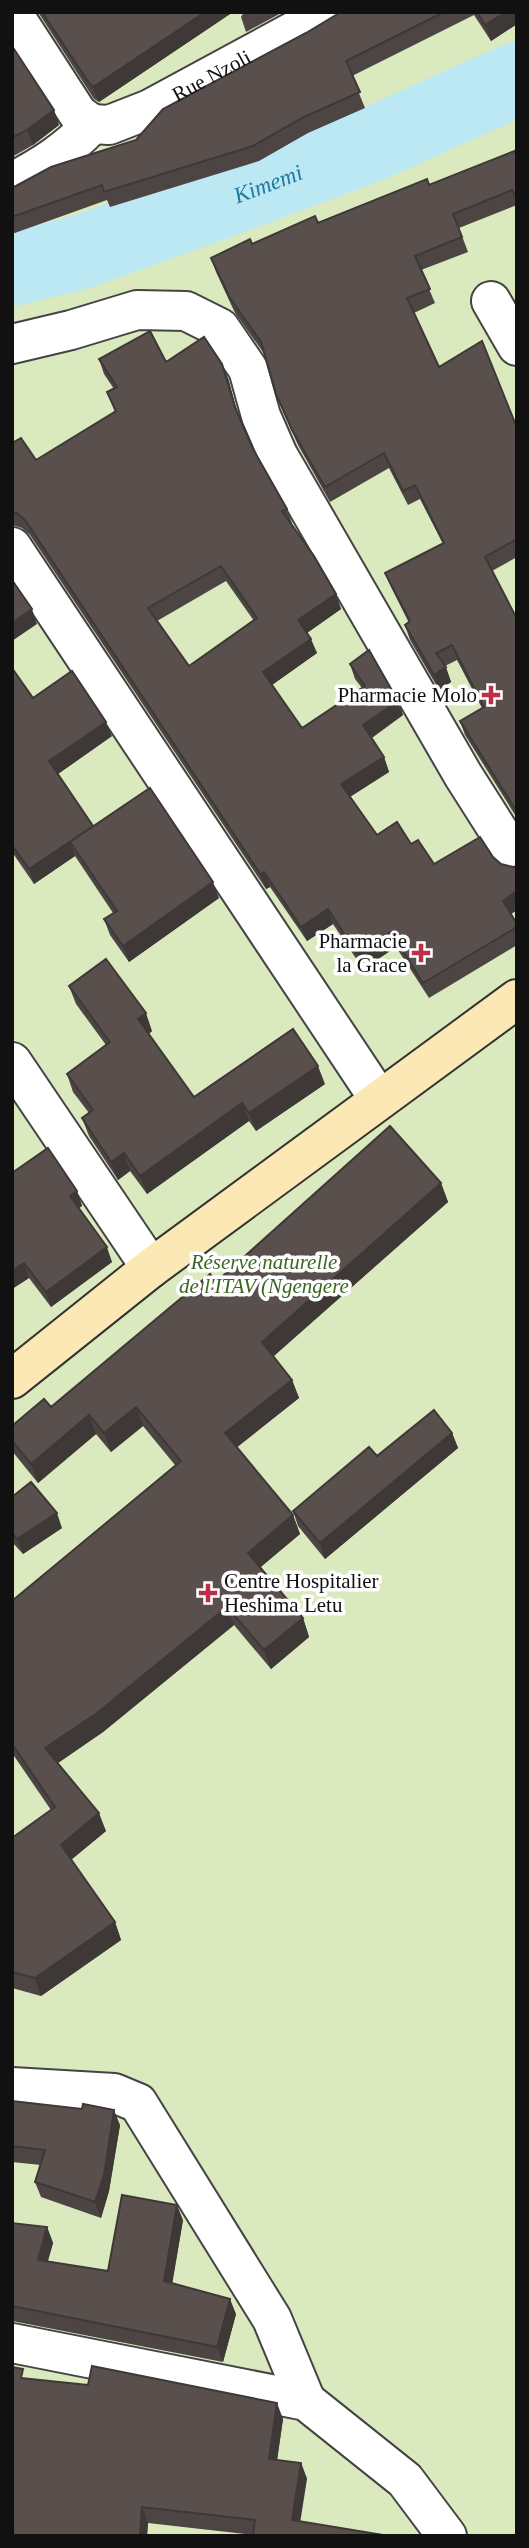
<svg xmlns="http://www.w3.org/2000/svg" width="529" height="2548" viewBox="0 0 529 2548" font-family="Georgia,serif">
<style>
.green{fill:#dbe9bf}
.lines{fill:none;stroke-linecap:round;stroke-linejoin:round}
.river{stroke:#bce8f4;stroke-width:74}
.street-casing{stroke:#444;stroke-width:42}
.secondary-casing{stroke:#333;stroke-width:42}
.street{stroke:#fff;stroke-width:38}
.secondary{stroke:#fbe8b4;stroke-width:38}
.wall{fill:#4d4543;fill-rule:evenodd}
.shaded-wall{fill:#3e3837}
.building{fill:#59504e;stroke:#3e3837;stroke-width:2;fill-rule:evenodd}
.poi-dot{fill:#bc2e4a;stroke:#fff;stroke-width:2.5}
.labels{text-anchor:middle;dominant-baseline:central;stroke-width:7;stroke-linejoin:round;paint-order:stroke}
.street-label{font-size:21px;fill:#111;stroke:#fff}
.poi-label{font-size:21px;fill:#111;stroke:#fff;text-anchor:end}
.park-label{font-size:21px;font-style:italic;fill:#3c6723;stroke:#fff}
.water-label{font-size:23px;font-style:italic;fill:#1e7b9f;stroke:#fff}
</style>
<rect width="100%" height="100%" fill="#fffbf5"/>
<path class="green" d="M12,12H517V2536H12Z"/>
<g class="lines">
<path class="river" id="s1" d="M12,269L81,252L222,201L373,144L517,79"/>
<defs>
<g id="street">
<path d="M12,12L78,114L92,124"/>
<path id="s2" d="M92,124L109,125L150,109L329,12"/>
<path d="M12,182C43,166 68,150 92,124"/>
<path d="M491,301L517,346"/>
<path d="M12,344L71,330L137,310L186,311L220,328L248,369L261,416L278,455L463,775L517,860"/>
<path d="M12,547L379,1099"/>
<path d="M12,1062L151,1268"/>
<path d="M12,2087L114,2093L138,2103L272,2319L306,2401"/>
<path d="M12,2343L306,2401L405,2480L447,2536"/>
</g>
<path id="secondary" d="M12,1379L151,1268L517,999"/>
</defs>
<use href="#street" class="street-casing"/>
<use href="#secondary" class="secondary-casing"/>
<use href="#street" class="street"/>
<use href="#secondary" class="secondary"/>
</g>
<path class="wall" d="M38,12H233L99,102L94,99Z
M244,12H283L246,32L241,17Z
M341,12H517V24L491,41L474,15L352,76L365,108L308,133L259,161L110,207L107,200L12,234V187L136,140L306,33Z
M12,46L54,110L59,125L33,145L12,157Z
M517,150V205L459,228L468,252L421,270L435,303L414,313L439,367L517,428V557L492,571L517,619V818L465,735L460,721L482,708L457,660L445,666L451,682L439,690L410,640L405,625L409,623L391,587L385,573L443,544L420,499L408,505L389,468L330,502L298,445L282,409L265,355L235,313L216,272L211,258L429,185Z
M99,359L166,362L228,378L238,416L253,449L287,509L292,523L291,524L336,594L341,609L307,633L317,653L272,685L302,728L362,688L355,679L350,664L398,701L403,715L372,738L384,757L389,772L350,796L377,835L411,844L434,864L493,857L501,864L513,867L517,866V910L511,914L517,924V945L429,998L396,947L363,969L333,924L307,941L270,887L266,889L30,535L22,528L12,525V443L36,460L115,412L107,392L114,389L104,374ZM226,581L254,621L189,666L157,621Z
M12,668L33,698L112,736L58,774L93,827L219,898L129,962L110,935L104,919L113,913L75,856L34,884L12,852Z
M69,986L152,1031L149,1034L194,1097L325,1084L256,1131L249,1121L147,1194L130,1171L118,1180L89,1136L82,1118L89,1113L73,1092L67,1074L106,1045L76,1004Z
M12,1173L77,1191L82,1206L78,1208L112,1262L51,1307L29,1278L12,1289Z
M441,1183L448,1202L274,1356L292,1380L299,1398L237,1447L293,1515L300,1534L260,1567L303,1618L309,1637L271,1669L234,1625L103,1732L58,1763L106,1831L71,1860L115,1922L121,1940L41,1996L12,1988V1838L51,1810L12,1753V1601L175,1465L143,1426L111,1452L96,1434L38,1483L12,1451V1426L51,1407L216,1282Z
M452,1433L458,1448L325,1559L298,1526L293,1511L377,1456Z
M12,1497L62,1528L23,1554L12,1542Z
M12,2101L120,2125L109,2191L101,2218L41,2197L35,2182L41,2165L12,2162Z
M183,2220L172,2283L236,2314L223,2362L12,2321V2223L47,2227L53,2243L48,2261L108,2271Z
M26,2378L283,2419L277,2460L301,2463L307,2479L254,2535L148,2523L147,2536H12Z"/>
<path class="shaded-wall" d="M205,12H233L99,102L93,87Z
M506,12H517V24L491,41L485,25Z
M54,110L59,125L33,145L27,130Z
M222,364L228,378L240,422L235,407Z
M336,594L341,609L304,635L298,620Z
M32,609L37,624L12,641V623Z
M311,639L317,653L269,687L263,672Z
M446,667L451,682L439,690L434,675Z
M398,701L403,715L369,739L363,725Z
M106,722L112,736L55,776L49,761Z
M384,757L389,772L347,799L341,784Z
M93,826L70,842L75,856L34,884L29,869Z
M264,872L270,887L266,889L261,875Z
M213,882L219,898L129,962L123,946Z
M517,891V910L508,916L503,901Z
M328,909L333,924L307,941L301,927Z
M391,932L396,947L363,969L357,954Z
M146,1013L152,1031L145,1037L138,1019Z
M318,1066L325,1084L256,1131L249,1113Z
M242,1103L249,1121L147,1194L140,1176Z
M124,1153L130,1171L118,1180L111,1162Z
M441,1183L448,1202L269,1360L262,1342Z
M77,1191L82,1206L75,1211L70,1196Z
M107,1247L112,1262L51,1307L46,1292Z
M24,1263L29,1278L12,1289V1271Z
M292,1380L299,1398L231,1452L225,1433Z
M136,1407L143,1426L111,1452L104,1433Z
M89,1415L96,1434L38,1483L31,1464Z
M452,1433L458,1448L325,1559L320,1543Z
M57,1513L62,1528L23,1554L17,1539Z
M293,1515L300,1534L255,1572L248,1553Z
M227,1607L234,1625L103,1732L52,1767L45,1748Z
M303,1618L309,1637L271,1669L264,1650Z
M99,1813L106,1831L67,1863L61,1845Z
M115,1922L121,1940L41,1996L35,1978Z
M114,2110L120,2125L109,2191L101,2218L95,2202Z
M177,2205L183,2220L170,2297L164,2281Z
M47,2227L53,2243L43,2276L38,2260Z
M230,2299L236,2314L223,2362L217,2347Z
M277,2403L283,2419L275,2474L269,2459Z
M301,2463L307,2479L298,2536L292,2520Z
M142,2507L148,2523L147,2536H140Z"/>
<path class="building" d="M42,12H205L93,87L89,83Z
M341,12H444L346,61L360,92L302,118L253,146L104,192L102,185L12,217V187L16,186L51,167L136,140L163,109L306,33Z
M477,12H506L485,25Z
M12,46L54,110L27,130L12,138Z
M517,150V199L512,190L453,214L462,237L415,256L430,289L407,298L439,367L482,341L517,428V539L485,557L517,619V812L460,721L484,707L452,645L436,653L446,667L434,675L405,625L410,621L385,573L444,543L415,485L403,491L384,453L325,487L292,430L276,394L261,342L230,298L211,258L250,239L252,244L315,216L318,223L427,179L429,185Z
M150,331L166,362L204,337L222,364L235,407L253,449L287,509L282,511L314,556L336,594L298,620L311,639L263,672L302,728L365,686L350,664L369,650L398,701L363,725L384,757L341,784L377,835L397,822L411,844L418,840L434,864L480,837L493,857L501,864L513,867L517,866V891L503,901L517,924V927L423,983L391,932L357,954L328,909L301,927L264,872L261,875L25,520L17,513L12,512V443L21,438L36,460L116,411L107,392L117,387L99,359ZM221,566L257,618L189,666L148,608Z
M12,580L32,609L12,623Z
M12,668L33,698L72,671L106,722L49,761L93,826L29,869L12,845Z
M150,788L213,882L123,946L104,919L117,911L70,842Z
M106,959L146,1013L138,1019L194,1097L293,1029L318,1066L249,1113L242,1103L140,1176L124,1153L111,1162L82,1118L93,1110L67,1074L110,1042L69,986Z
M390,1126L441,1183L262,1342L292,1380L225,1433L293,1515L248,1553L303,1618L264,1650L227,1607L97,1713L45,1748L99,1813L61,1845L115,1922L35,1978L12,1972V1838L55,1807L12,1744V1601L181,1461L136,1407L104,1433L89,1415L31,1464L12,1441V1426L44,1399L51,1407L210,1274L216,1282Z
M48,1148L77,1191L70,1196L107,1247L46,1292L24,1263L12,1271V1173Z
M434,1410L452,1433L320,1543L293,1511L369,1447L377,1456Z
M31,1482L57,1513L17,1539L12,1533V1497Z
M12,2101L82,2109L83,2104L114,2110L104,2175L95,2202L35,2182L45,2150L12,2146Z
M122,2195L177,2205L164,2281L230,2299L217,2347L12,2306V2223L47,2227L38,2260L108,2271Z
M92,2366L277,2403L269,2459L301,2463L292,2520L389,2536H253L255,2520L142,2507L140,2536H12V2367L23,2369L21,2378L88,2385Z"/>
<g class="poi-dot">
<path d="M487.5 684.5h7v7h7v7h-7v7h-7v-7h-7v-7h7z"/>
<path d="M417.5 942.5h7v7h7v7h-7v7h-7v-7h-7v-7h7z"/>
<path d="M204.5 1582.5h7v7h7v7h-7v7h-7v-7h-7v-7h7z"/>
</g>
<g class="labels">
<g class="street-label">
<text stroke="none"><textPath href="#s2" startOffset="131">Rue Nzoli</textPath></text>
</g>
<g class="poi-label">
<text x="477" y="695">Pharmacie Molo</text>
<text x="407" y="941">Pharmacie<tspan x="407" dy="24">la Grace</tspan></text>
<text x="224" y="1581" text-anchor="start">Centre Hospitalier<tspan x="224" dy="24">Heshima Letu</tspan></text>
</g>
<g class="park-label">
<text x="264" y="1262">Réserve naturelle<tspan x="264" dy="24">de l'ITAV (Ngengere</tspan></text>
</g>
<g class="water-label">
<text stroke="none"><textPath href="#s1" startOffset="270">Kimemi</textPath></text>
</g>
</g>
<rect width="529" height="2548" fill="none" stroke="#111111" stroke-width="28"/>
</svg>
